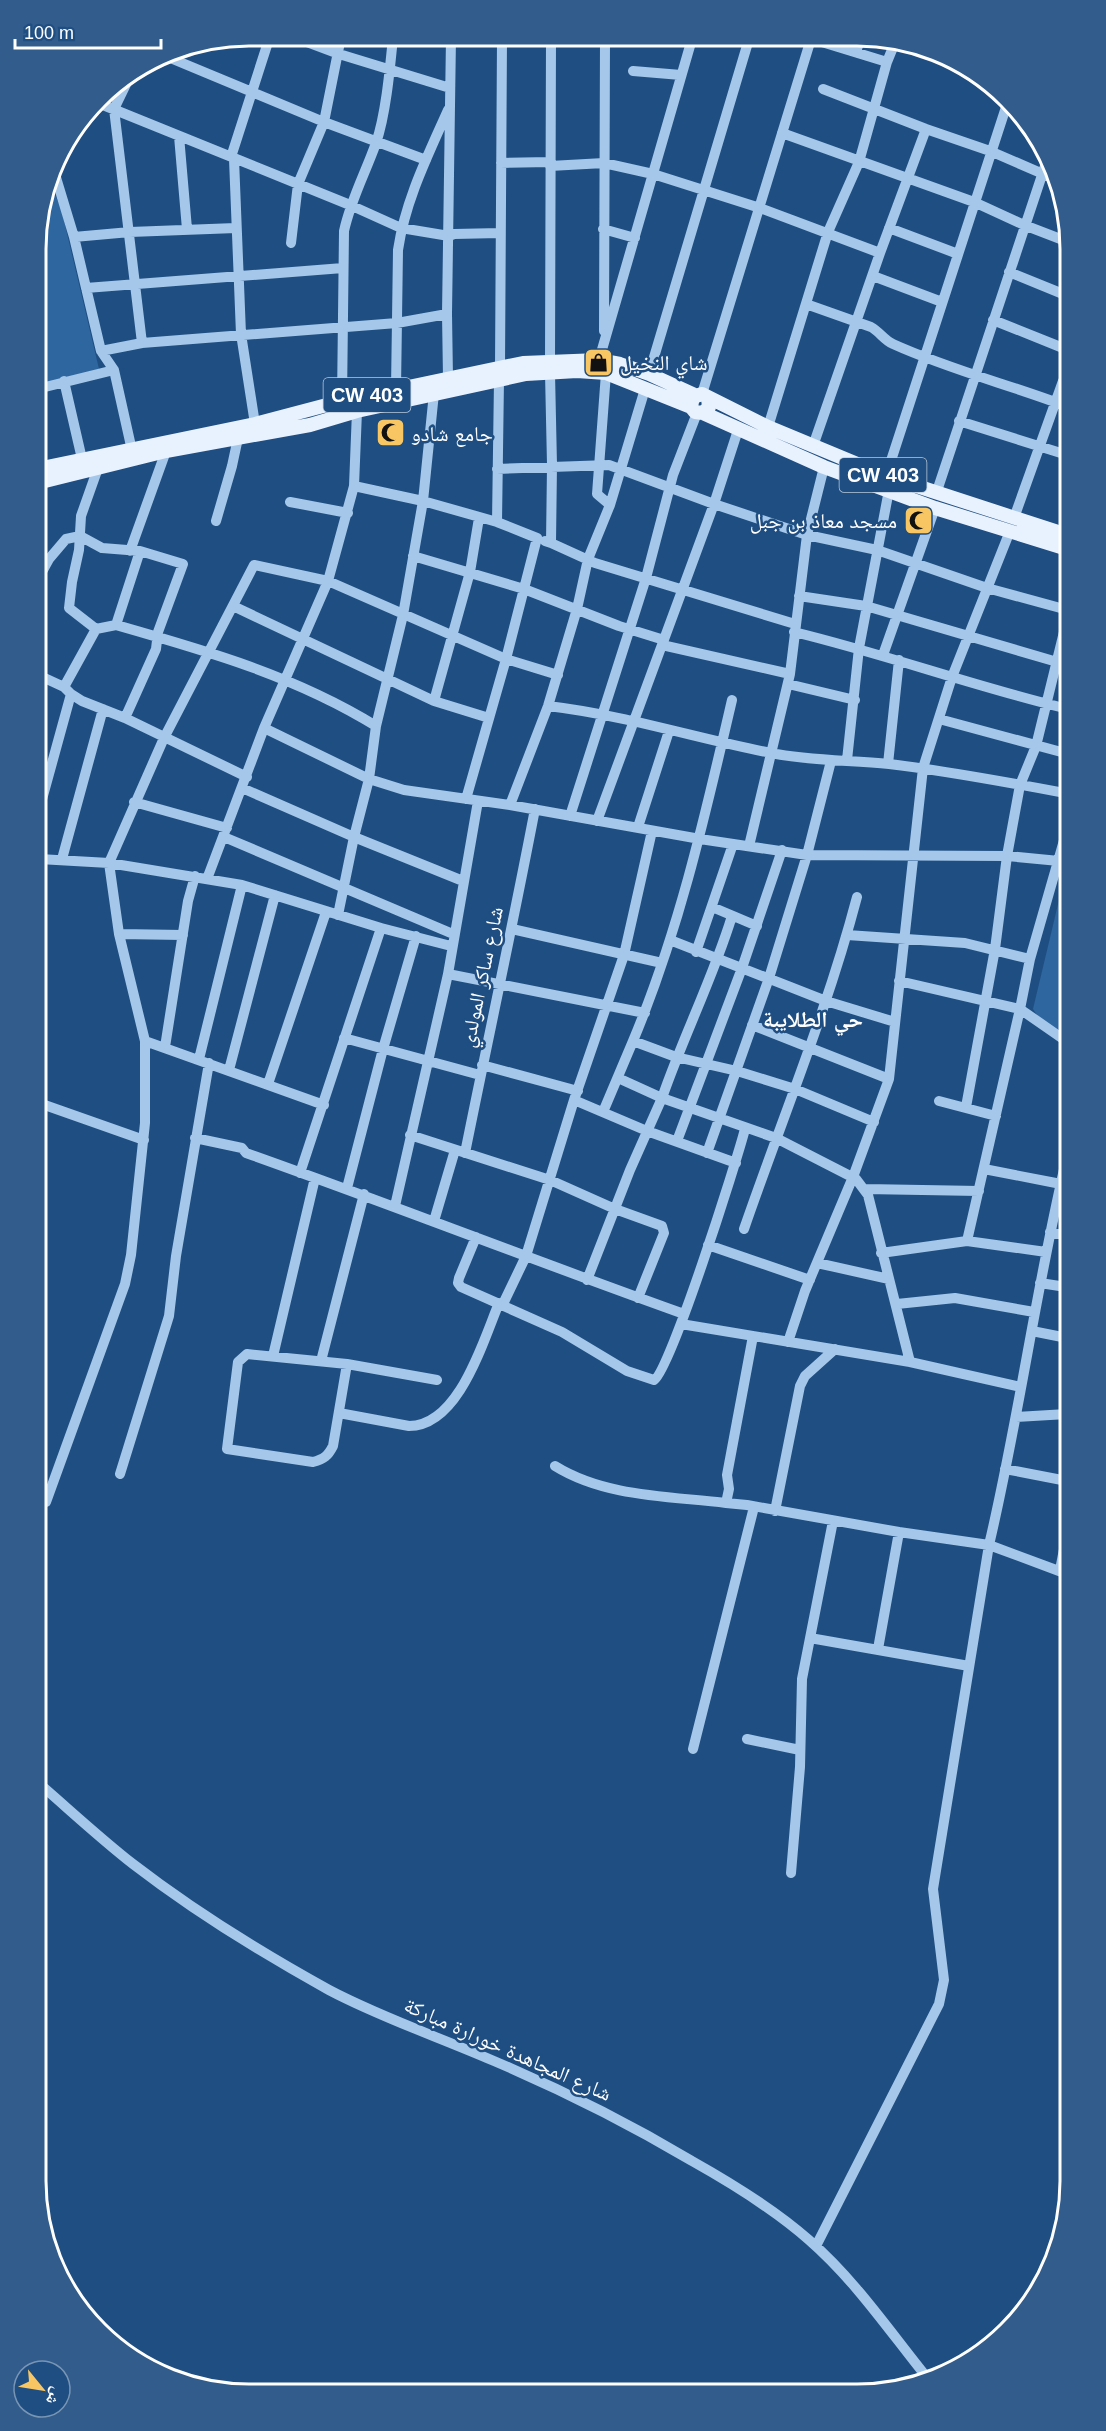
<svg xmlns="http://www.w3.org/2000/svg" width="1106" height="2431" viewBox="0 0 1106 2431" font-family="Helvetica,'Noto Naskh Arabic',sans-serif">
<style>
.green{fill:#2e669f}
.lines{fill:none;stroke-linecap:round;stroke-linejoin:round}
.minor{stroke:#a5c7e9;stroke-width:10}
.major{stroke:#e8f1fe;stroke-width:14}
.labels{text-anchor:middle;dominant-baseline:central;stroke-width:5;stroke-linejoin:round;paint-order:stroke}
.shield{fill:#1f4e82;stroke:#bccada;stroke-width:1.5}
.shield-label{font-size:20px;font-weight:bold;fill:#fff}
.poi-label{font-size:21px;fill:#fff;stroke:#1f4e82;text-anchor:start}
.street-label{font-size:21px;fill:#fff;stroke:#1f4e82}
.neighbourhood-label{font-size:22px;font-weight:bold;fill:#fff;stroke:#1f4e82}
.rim{fill:none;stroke:#fff;stroke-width:3}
</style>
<rect width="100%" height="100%" fill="#1f4e82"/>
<path class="green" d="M50,184L61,208L99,369L37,386L36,235Z
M1065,875L1066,1042L1043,1024L1033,1009Z"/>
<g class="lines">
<path class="minor" d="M291,36L339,54L450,88
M812,39L887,62
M856,52L860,40
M163,55L324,122L426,160
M633,71L681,75
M130,76L114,109L142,343
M823,89L926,129L990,151L1057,180
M98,103L350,205L401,228L449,236L454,234L500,233
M782,133L974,202L1024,225L1063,240
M179,136L187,229
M231,157L270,36
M234,159L241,334L255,424
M501,163L550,162
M550,166L604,163L653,174L760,208L880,253
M54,171L74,237L101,351L114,370L133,455
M889,228L958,254
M603,229L635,238
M74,237L130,232L236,228
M291,243L298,184L324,122L341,37
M1009,272L1063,294
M873,276L942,302
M86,288L343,268
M806,304L871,327C880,332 884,340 893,344C948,369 1007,384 1063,405
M993,320L1063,348
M604,331L605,38
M101,351L142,343L397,323L447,314
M550,360L551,38
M599,360L692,39
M500,367L502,38
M606,373L597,494L610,505
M649,374L749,39
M448,378L447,314L451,37
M64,381L82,459
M37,389L114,370
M396,389L398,250C405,201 428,155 448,110
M702,394L811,39
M959,421L1064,454
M768,427L828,232L859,162L887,62L896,40
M813,446L880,253L926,129
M497,469L609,465L714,504L807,535L877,550L987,588L1064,609
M886,476L1008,101
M354,486L423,501L497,522L537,538L506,659L466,799
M936,494L1048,157
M290,502L348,513
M1014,518L1063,381
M216,521L232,466L238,438
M497,522L499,380
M545,541L551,543L552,465L550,373
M551,543L595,563L795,624
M130,551L166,451
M140,551L116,625C207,651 295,676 376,726
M413,556L524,589L619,626L664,640
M38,579L49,559L66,539L80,536L102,548L140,551L183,564L158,632L156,649L125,718
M799,596L866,606L1064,664
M233,606L434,701L470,572L479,518
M96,629L69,608L72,582L79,550L81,516L98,468
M794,632C885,654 973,686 1064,708
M662,645L790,674
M883,655L935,508
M38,675L64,687
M788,684L855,700
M71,694L82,701L125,718L247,777
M732,700C705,816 679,931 633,1041L676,1057L737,1071L795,1089L874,1122
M434,701L489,718
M548,706C624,715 696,738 771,753C810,761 849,760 889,764C948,771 1006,782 1065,793
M939,719L1065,753
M264,728L369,779L404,790L510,805L700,839L807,855L1007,856L1059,861
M847,760L859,648L889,490
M888,764L899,660
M242,788L354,837L463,881
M134,802L227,828
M510,805L548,706L577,609L588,559L610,505L645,389
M38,814L71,694L64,687L96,629L116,625
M570,816L646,578L673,475L697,413
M597,821L714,504L738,430
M638,827L669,731
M224,837L453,934
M1065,837L1030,959L1020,1009L1066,1041
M749,846L790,674L807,535L824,467
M39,859L109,863L242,885L381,928L451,946
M62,859L103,709
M207,879L264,728L328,581L354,486L357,411L342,401L344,231C351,199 365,174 376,143C386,114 390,68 393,37
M712,907L757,926
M338,915L354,837L369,779L376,726L403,615L423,501L434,393
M732,916C713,978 683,1037 662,1098L776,1138L856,1179L868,1195L910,1362L1021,1387
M512,929L662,963
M119,934L183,935
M847,935L965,943L1030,959
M670,940L826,1001L895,1022
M696,952L733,844
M448,974L645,1013
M899,981L1020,1009L967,1241
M752,1025L889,1079
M344,1038L480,1075
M145,1041L324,1105
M165,1047L188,901L195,876
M199,1059L242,885
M482,1065L578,1091
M229,1070L275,895
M268,1084L326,912
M574,1100L647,1131L736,1163
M939,1101L996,1116
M39,1103L144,1140
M966,1107L995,949L1007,856L1020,785L1036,746L1064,632
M603,1112L633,1041
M410,1135L550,1180L615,1209L662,1226L664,1233L638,1298
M195,1138L242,1148L246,1153C393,1205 538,1262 684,1314
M677,1141L742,968L782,850
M465,1153C488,1039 513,924 535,809
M707,1153L769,978L807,855L831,761
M1066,1161C1036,1288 1019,1418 989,1545L1067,1574
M984,1169L1061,1184
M300,1173L381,928
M347,1188L383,1049L416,936
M865,1189L979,1191
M395,1206L448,974L478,801
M434,1221L455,1150
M744,1229C782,1119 827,1011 857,897
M1050,1232L1066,1235
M476,1237L459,1278L458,1283L461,1287L562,1332L627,1371L654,1380C670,1372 737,1160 745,1129
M708,1245L810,1280
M881,1253L967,1241L1046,1252
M817,1263L889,1279
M587,1280L630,1170L662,1098L618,1078
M1040,1283L1066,1287
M503,1304L526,1256L574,1100L624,955L652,831
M897,1304L955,1298L1034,1312
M681,1324L910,1362
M1032,1331L1067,1338
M753,1336L727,1475L729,1489L726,1503L747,1505L899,1532L989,1545L933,1889L944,1980L939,2004L816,2246
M788,1342L805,1291L853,1177L889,1079L923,768L952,677L1010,531
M273,1356L315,1178
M321,1361L364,1194
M347,1364L333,1446C328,1456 324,1459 313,1462L227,1449L238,1362L247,1354L347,1364L437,1380
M339,1413L409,1426C459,1426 483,1341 499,1303
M1016,1417L1067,1414
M555,1466C605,1497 668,1496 726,1503
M1005,1469L1067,1481
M120,1474L169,1316L176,1256L209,1063
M46,1502L125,1284L131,1255L145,1123V1041L119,934L109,863L164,738L254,565L328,581L506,659L558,675
M775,1511L800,1386L805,1376L835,1349
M1060,1570L1067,1534
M810,1638L969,1666
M878,1649L899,1532
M747,1739L800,1750
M693,1749L754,1507
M42,1786C72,1812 101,1839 133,1864C194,1911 262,1953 329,1990C382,2018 439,2037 494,2061C562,2090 628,2123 692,2161C733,2184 774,2209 809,2240C856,2281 890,2332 929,2380
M791,1873L800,1767L802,1679L833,1521"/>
<path class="major" d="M708,398L709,407L703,413L695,412L691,407L693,397L702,394L768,427L886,476L1064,534
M703,413L824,467L935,508L1064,548
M37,469L255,424L342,401L523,363L599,360L620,364L649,374L695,395
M37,483L166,451L310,425L357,411L526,374L577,371L606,373L691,407"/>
</g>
<defs>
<symbol id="shop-square" viewBox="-11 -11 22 22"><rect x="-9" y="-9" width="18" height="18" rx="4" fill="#f8c764" stroke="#1f4e82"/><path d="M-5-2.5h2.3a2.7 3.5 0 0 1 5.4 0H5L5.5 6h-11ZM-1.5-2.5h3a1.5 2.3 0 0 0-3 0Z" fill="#111"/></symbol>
<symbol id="mosque-square" viewBox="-11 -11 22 22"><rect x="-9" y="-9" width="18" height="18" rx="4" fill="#f8c764" stroke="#1f4e82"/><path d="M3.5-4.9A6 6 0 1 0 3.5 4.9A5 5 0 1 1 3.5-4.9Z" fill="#111"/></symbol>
</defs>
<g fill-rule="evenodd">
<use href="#shop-square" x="582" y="346" width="33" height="33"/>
<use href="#mosque-square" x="374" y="416" width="33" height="33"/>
<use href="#mosque-square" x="902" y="504" width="33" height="33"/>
</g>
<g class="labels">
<g class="shield">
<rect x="323.5" y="378" width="87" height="34" rx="4.5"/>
<rect x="839.5" y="458" width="87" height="34" rx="4.5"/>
</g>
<g class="shield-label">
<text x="367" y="395">CW 403</text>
<text x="883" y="475">CW 403</text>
</g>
<g class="poi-label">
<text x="620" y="362">شاي النخيل</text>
<text x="411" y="433">جامع شادو</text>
<text x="897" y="520" text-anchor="end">مسجد معاذ بن جبل</text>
</g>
<g class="street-label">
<text transform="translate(481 977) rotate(-78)">شارع ساكر المولدي</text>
<text transform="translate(508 2049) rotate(24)">شارع المجاهدة خورارة مباركة</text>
</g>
<g class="neighbourhood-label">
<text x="813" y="1019">حي الطلايبة</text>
</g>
</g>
<path d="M0 0H1106V2431H0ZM249 46H857A203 203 0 0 1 1060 249V2181A203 203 0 0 1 857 2384H249A203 203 0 0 1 46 2181V249A203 203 0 0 1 249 46Z" fill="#315c8c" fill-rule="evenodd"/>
<path class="rim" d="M249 46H857A203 203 0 0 1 1060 249V2181A203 203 0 0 1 857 2384H249A203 203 0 0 1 46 2181V249A203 203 0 0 1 249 46Z"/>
<g transform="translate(42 2389) rotate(120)"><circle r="28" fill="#1f4e82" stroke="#7995b4" stroke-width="1.5"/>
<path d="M0-4.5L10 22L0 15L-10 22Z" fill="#f8c764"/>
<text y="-9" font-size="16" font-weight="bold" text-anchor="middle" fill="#ffffff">ش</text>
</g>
<path d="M15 39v9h146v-9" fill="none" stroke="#ffffff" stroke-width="3"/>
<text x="24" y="39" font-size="18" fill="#ffffff" stroke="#1f4e82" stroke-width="4.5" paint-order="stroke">100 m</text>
</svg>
